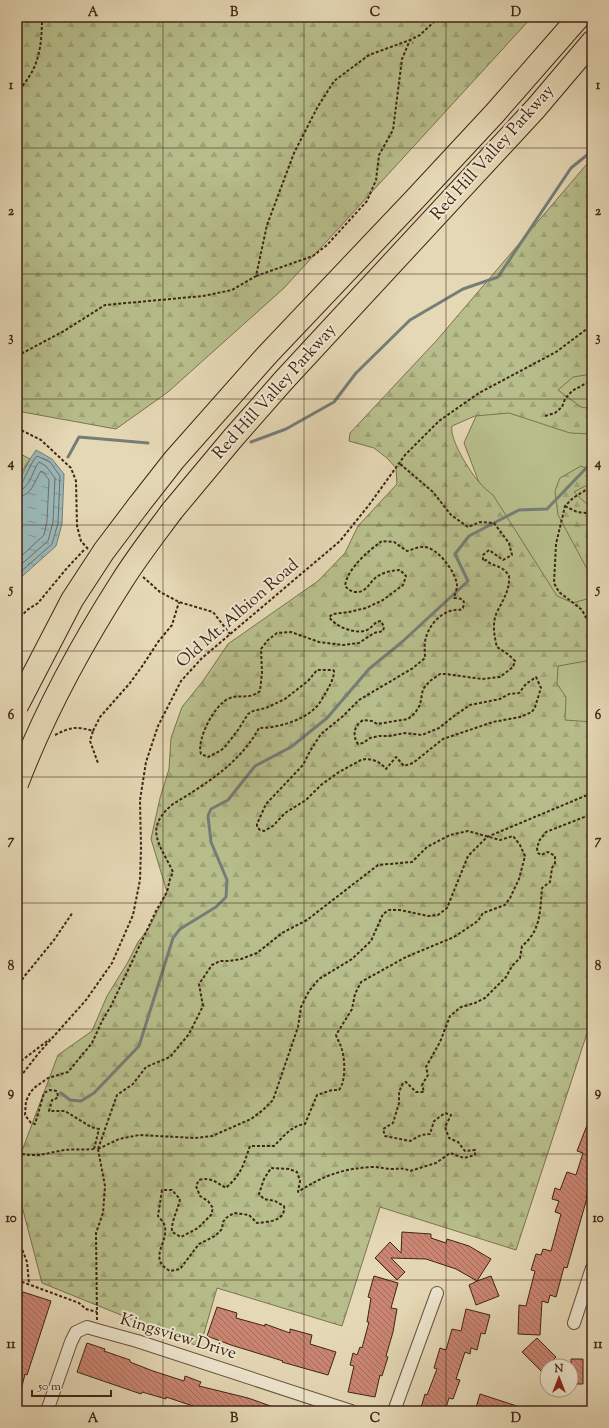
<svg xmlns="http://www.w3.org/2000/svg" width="609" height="1428" viewBox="0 0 609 1428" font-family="'Sorts Mill Goudy',serif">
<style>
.grass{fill:#b7be8b;stroke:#7c7251}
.forest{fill:url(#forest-firs);stroke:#7c7251}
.water{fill:url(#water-ripples);stroke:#767d78}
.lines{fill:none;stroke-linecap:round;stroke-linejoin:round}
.shore{stroke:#6d6e68;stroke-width:1}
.stream{stroke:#767d78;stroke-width:3}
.building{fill:url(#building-back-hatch);stroke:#402517}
.minor-casing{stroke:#69523e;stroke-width:14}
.motorway-casing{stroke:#402517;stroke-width:24}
.path{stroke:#402517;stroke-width:2;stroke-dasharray:3 2;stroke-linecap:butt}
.minor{stroke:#eee6cf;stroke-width:12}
.motorway{stroke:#e5d8b5;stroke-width:22}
.motorway-bridge-casing{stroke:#402517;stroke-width:24;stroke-linecap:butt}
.motorway-bridge{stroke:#e5d8b5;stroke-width:22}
.grid{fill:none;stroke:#402517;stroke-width:1;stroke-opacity:0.55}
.labels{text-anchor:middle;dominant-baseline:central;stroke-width:4;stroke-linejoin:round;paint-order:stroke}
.street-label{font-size:17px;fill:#402517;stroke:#eee6cf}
.neatline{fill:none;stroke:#402517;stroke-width:1.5}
.grid-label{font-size:13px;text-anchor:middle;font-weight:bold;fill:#402517}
</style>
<defs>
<pattern id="forest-firs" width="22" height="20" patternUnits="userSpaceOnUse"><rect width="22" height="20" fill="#b7be8b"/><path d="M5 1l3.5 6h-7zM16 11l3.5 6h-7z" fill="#9ea377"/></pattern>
<pattern id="water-ripples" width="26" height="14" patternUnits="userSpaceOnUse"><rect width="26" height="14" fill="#9ab8b8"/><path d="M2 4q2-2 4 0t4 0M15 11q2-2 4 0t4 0" fill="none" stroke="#7f9595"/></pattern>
<pattern id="building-back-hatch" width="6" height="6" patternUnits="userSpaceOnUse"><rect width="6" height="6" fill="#ca8672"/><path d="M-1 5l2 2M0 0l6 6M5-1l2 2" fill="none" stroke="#a56d5d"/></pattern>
</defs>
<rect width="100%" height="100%" fill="#e5d8b5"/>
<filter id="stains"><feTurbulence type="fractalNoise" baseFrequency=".005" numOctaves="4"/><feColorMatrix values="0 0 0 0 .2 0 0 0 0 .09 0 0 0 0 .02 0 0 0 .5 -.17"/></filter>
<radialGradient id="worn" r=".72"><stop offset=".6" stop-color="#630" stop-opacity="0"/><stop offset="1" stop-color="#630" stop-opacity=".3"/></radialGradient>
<path class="grass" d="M592,329V734H550L518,585L464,443L481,405Z"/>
<path class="forest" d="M17,17H532L284,288L168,392L116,429L17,411Z
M592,158V374L573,377L558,390L581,407L592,409V434L570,433L509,413L475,416L452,426C449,439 470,472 479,482C483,487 488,491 493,495L557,596L573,603L590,598L592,589V660L558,666L557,684L566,697L565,720L592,722V1018L516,1250L380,1207L342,1326L217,1288L200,1347L42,1283L17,1187V1164L58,1055L92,1031L107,996L128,962L138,942L149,928L167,892L151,839L160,798L169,769L171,738L182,707L203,681L228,644L318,581L345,553L358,526L397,484L396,468L387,458L374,448L349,441L350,433L437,340Z
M17,452L30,459L17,480Z
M581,466L590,470L587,485L574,492L592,509V578L558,515L555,491L560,478Z"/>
<path class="water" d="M36,450L52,459L64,474L62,524L56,546L17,581V485L30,459Z"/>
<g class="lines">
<path class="shore" d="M17,486L22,483L33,461L37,456L50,462L60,476L58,523L52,544L17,575
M17,491C30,490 32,471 39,462L46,466L55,478L53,522L48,541L17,568
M17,497C32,496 34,482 41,471L43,472L49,480L47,521L44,535L17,560"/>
<path class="stream" d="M251,442L286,429L334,402L356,373L410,320L463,289L498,277L571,168L592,151
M68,457L79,437L148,443
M61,1093L70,1100L81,1101L94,1093L139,1046L173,938L180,929L216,907L226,897L227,880L211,842L208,816L211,809L228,800L255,766L291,747L327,718L369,669L402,642L468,581L455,554L469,536L519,510L547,509L592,462"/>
</g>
<path class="building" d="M591,1115L592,1179L586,1197L587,1198L567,1268L564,1267L556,1297L550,1295L548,1303L542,1301L540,1335L518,1334L519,1305L526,1306L535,1271L531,1270L536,1254L541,1255L543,1249L551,1251L561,1214L555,1212L559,1201L552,1199L555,1188L560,1190L567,1172L576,1175L583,1153L577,1151Z
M402,1232L431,1234V1238L446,1243L447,1239L469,1246L491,1259L477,1281L491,1276L499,1296L476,1305L469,1285L477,1281L456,1269L426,1259L391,1258L405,1272L397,1280L375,1258L390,1242L401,1253Z
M374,1276L398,1283L391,1308L397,1309L393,1332L386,1356L388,1357L382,1376L380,1375L375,1397L348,1392L354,1366L350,1365L353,1353L357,1355L360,1347L362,1348L369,1322H367L371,1298L368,1297Z
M23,1292L51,1301L27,1375L25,1374L20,1394L17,1393V1311Z
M217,1307L237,1313L236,1318L265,1326V1324L290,1333V1329L312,1335L310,1344L336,1352L328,1375L282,1362L283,1361L231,1345L207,1336Z
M466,1309L490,1315L485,1334L481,1333L477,1350L471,1348L470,1354L465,1352L456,1379L460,1380L453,1399L449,1398L445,1411H420L425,1394L427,1395L437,1369L434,1368L440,1348L446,1350L452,1329L461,1331Z
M537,1338L556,1357L542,1372L522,1352Z
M87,1343L105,1349L104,1351L130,1360V1362L153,1371L184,1381L185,1376L201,1382L199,1386L248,1398L279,1409V1411H195L196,1407L166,1397V1399L142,1392L141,1394L77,1372Z
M571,1359H583V1384H571Z
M480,1394L526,1409L525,1411H475Z"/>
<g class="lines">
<defs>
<path id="minor" d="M574,1323L592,1268
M47,1411L71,1342L76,1332L87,1327L97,1330L137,1341L351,1411
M394,1411L437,1293"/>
<path id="motorway" d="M138,506L174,460L267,355L415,199L495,113L579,17
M172,511L233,438L284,380L536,108L592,42"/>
</defs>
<use href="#minor" class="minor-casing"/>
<use href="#motorway" class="motorway-casing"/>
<path class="path" d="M17,94C22,86 29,78 33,70C41,53 42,35 42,17
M256,276L313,256L327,245L367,201L376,180L379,155L393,130L402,59L410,40L413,43
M17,356L64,331L105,305L203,296L232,290L256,276L267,225L294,153L317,108L334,81L369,55L410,40L420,35L439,17
M545,416L555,413L562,407L565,399L572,391L592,380
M17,428L41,440L71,468L76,481L77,526L81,541L88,549
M592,483L589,488L573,498L565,506L556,544L554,583L559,592L576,605L582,610L592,629
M565,506L577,512L587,513L592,519
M592,531L590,544H592
M143,577L160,592L179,602L213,612L230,634
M17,621L27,610L38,603L67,568L84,550
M93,731L100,717L130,683L143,665L158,642L172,625L179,602
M55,735C71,727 76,726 93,731L90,741L98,763
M17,994L23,978L54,940L73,912
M17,1058L19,1062
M17,1064L50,1039
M17,1081L38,1054L86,1000L112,963L133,915L140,880L141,848L140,800L146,762L158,726L181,681L202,658L340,541L369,505L405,455L439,421L479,393L556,352L592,325
M94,1149L99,1129L91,1127L65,1111H49L52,1100H54L58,1097L57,1091L50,1090L44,1093L35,1124L31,1123L25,1115L26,1101L30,1093L34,1088L48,1078L68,1072L92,1043L102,1021L111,1006L156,911L167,892L170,879L173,872C160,844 143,829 173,804C206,784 240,763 259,728C276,728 302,721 314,709C319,705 322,699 325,694C329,687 334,679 334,671L333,670H317L308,681L285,699L266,708L253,711L248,714L238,730L224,748L220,751L208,757L201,754C196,740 215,703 230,698C241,694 249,700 260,691L262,673L261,649L268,640L277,633L291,632L319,642L343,645L359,643L374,633L383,631L384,627L381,621C374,622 373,627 367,630C356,635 336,627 329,617L333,614L349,612L366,608L383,600L403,585L406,576L400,570C394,570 384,572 378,576C369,581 368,593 355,592C350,591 348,589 345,586C347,569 368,551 382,541L394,542L407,551C412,550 417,547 422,547C436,545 457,573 457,586C457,589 455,594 454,598L462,599L464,602L463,608L460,610C443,608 427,626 425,642C424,647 425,653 425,658L413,668L359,700L342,717L321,734L310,751L303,765L266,804L257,824V827L260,830L264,831L273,826L285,813L306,800L321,785L339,772L361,760C370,757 381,762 386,769L396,757L404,766L413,763L443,739L493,722L520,717L532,712L535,707L541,688L536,677L526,684L519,693L509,694L500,699L470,705L454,716L439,728L422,735L405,733L389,736H379L370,738L363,743L358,744C352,735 354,726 363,720L372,721L377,724L408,719L415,713L420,705L423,689L430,681L440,674H446L482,679L500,677L513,667L515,661L509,655L497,647C494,636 492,622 497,612C503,600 510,590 509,576C502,564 494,568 486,560L483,561V555L489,550L503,560L512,555L509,543L494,523L480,522L468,527L451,515L433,492L399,463
M98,1149L117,1095L133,1084L146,1067L170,1057L189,1034L203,1006L199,984L212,965L220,961H229L241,959L257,953L282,933L307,920L378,865L412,862L427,847L450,835L468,831L500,840L513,836L520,845L525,856L519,879L510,898L505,905L483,913L478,921L454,937L406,957L361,982L355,994L352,1009L336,1035C338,1041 341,1045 342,1050C345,1060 346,1081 339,1090H332L317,1095L305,1124C291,1126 284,1136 274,1146H250C243,1166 242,1173 226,1188C216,1182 210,1177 199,1180L196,1186L200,1196L208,1201L213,1208L211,1215L198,1228L181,1237L172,1232C171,1221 178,1210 180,1199L172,1190H162L158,1216C159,1218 163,1221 164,1224C171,1241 146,1258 170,1271L180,1269L199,1244L215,1236L222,1229L223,1222L226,1218L234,1213L249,1215L257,1223C268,1222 286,1221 284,1206L275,1201L264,1199L259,1194L264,1179L271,1168L289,1169L297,1172L300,1181L298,1192C322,1176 344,1168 373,1167C380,1167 386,1169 392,1169C400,1169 402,1167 410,1171L436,1163L450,1153L464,1158L475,1155V1150L465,1151L458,1142L449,1138L445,1127L451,1115L445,1113L434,1121L430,1134L421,1135L410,1141L385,1136L383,1129L393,1123L399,1103V1092L403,1083L406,1082L416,1092H424L422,1085L428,1075L426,1067L440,1042L450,1016L461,1007L475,1003L485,998L506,977L512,966L520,958L522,946C541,931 540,911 542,888L550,882L552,868L555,863V856L548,852L541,855L538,853L537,849L539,841L546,832L592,814
M98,1149L119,1139L139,1135L195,1138L212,1136L251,1119L263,1110L273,1100L298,1027L301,1007L309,991L319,979L352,959L371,941L383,914L389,910H400L428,916L438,915L447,908L468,856L487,837L592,793
M17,1153C37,1158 46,1153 65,1150C74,1149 84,1150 94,1149
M17,1236L27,1262L29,1283
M17,1280L79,1303L86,1309L97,1312
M97,1320L96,1233L103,1213L105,1186L98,1149"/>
<use href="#minor" class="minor"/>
<use href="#motorway" class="motorway"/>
<defs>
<path id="motorway-bridge" d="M17,706L72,600L104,551L138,506
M17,784C44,713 81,645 122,581C137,557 155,534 172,511"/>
</defs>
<use href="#motorway-bridge" class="motorway-bridge-casing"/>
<use href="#motorway-bridge" class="motorway-bridge"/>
</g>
<path class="grid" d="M163,17V1411M304,17V1411M446,17V1411M17,148H592M17,274H592M17,399H592M17,525H592M17,651H592M17,777H592M17,903H592M17,1029H592M17,1154H592M17,1280H592"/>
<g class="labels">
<g class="street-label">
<text transform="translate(493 153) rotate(-48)">Red Hill Valley Parkway</text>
<text transform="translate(275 392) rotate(-48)">Red Hill Valley Parkway</text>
<text transform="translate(238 614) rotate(-41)">Old Mt. Albion Road</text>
<text transform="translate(178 1337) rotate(17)">Kingsview Drive</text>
</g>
</g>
<rect width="609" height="1428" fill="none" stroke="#e5d8b5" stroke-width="44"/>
<g transform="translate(559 1378)"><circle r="19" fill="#eee6cf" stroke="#a89985"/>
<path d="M0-3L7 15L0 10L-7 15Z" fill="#8f2418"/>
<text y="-6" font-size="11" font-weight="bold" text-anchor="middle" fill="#402517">N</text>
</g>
<path d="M32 1390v6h79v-6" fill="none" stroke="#402517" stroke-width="2"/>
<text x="38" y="1390" font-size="12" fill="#402517" stroke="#eee6cf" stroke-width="3" paint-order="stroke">50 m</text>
<rect x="22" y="22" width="565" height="1384" class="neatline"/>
<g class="grid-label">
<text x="93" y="16">A</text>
<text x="234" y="16">B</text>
<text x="375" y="16">C</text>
<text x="516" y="16">D</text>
<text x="11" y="89">1</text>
<text x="598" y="89">1</text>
<text x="11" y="215">2</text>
<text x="598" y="215">2</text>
<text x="11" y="341">3</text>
<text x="598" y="341">3</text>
<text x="11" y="467">4</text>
<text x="598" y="467">4</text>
<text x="11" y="593">5</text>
<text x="598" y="593">5</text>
<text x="11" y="719">6</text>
<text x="598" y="719">6</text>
<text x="11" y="844">7</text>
<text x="598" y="844">7</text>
<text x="11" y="970">8</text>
<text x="598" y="970">8</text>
<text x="11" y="1096">9</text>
<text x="598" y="1096">9</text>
<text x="11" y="1222">10</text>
<text x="598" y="1222">10</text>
<text x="11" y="1348">11</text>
<text x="598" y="1348">11</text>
<text x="93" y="1422">A</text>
<text x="234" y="1422">B</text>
<text x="375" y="1422">C</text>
<text x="516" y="1422">D</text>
</g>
<rect width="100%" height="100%" filter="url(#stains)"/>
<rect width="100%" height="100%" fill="url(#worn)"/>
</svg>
